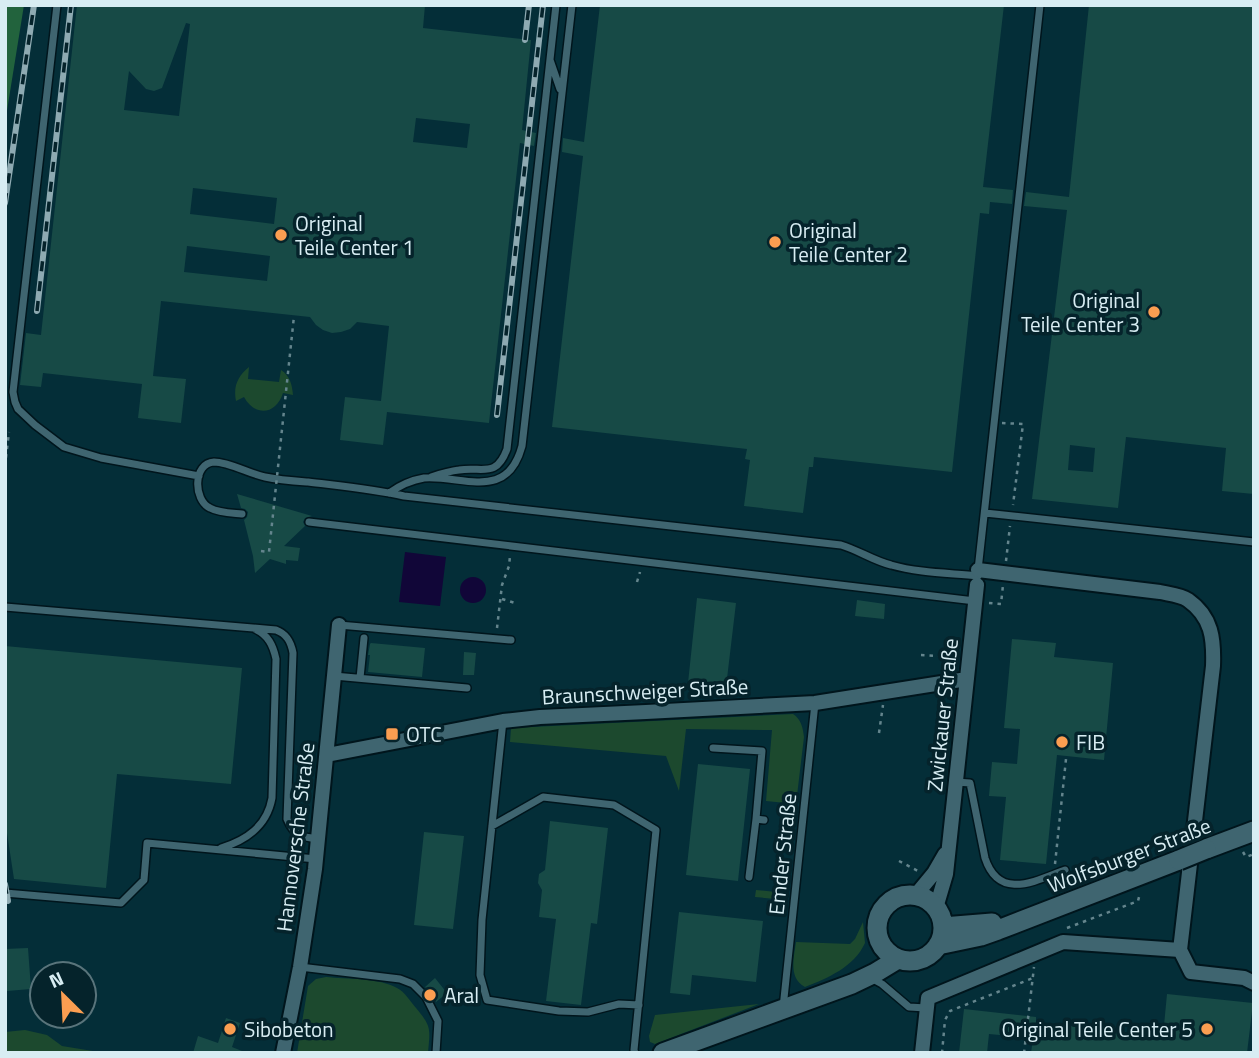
<svg xmlns="http://www.w3.org/2000/svg" width="1259" height="1058" viewBox="0 0 1259 1058" font-family="'Titillium Web',sans-serif">
<style>
.green{fill:#1c492e}
.forest{fill:#22633d}
.water{fill:#110638}
.building{fill:#174a46;fill-rule:evenodd}
.lines{fill:none;stroke-linecap:round;stroke-linejoin:round}
.service-casing{stroke:#00151c;stroke-width:10}
.minor-casing{stroke:#00151c;stroke-width:18}
.tertiary-casing{stroke:#00151c;stroke-width:23}
.path{stroke:#64858d;stroke-width:2.5;stroke-dasharray:3.5 5;stroke-linecap:butt}
.service{stroke:#3f6570;stroke-width:7}
.minor{stroke:#3f6570;stroke-width:14}
.tertiary{stroke:#3f6570;stroke-width:19}
.rail-casing{stroke:#8eaab2;stroke-width:6}
.rail{stroke:#05232b;stroke-width:3.5;stroke-dasharray:10;stroke-linecap:butt}
.tertiary-bridge-casing{stroke:#00151c;stroke-width:23;stroke-linecap:butt}
.path-bridge{stroke:#64858d;stroke-width:2.5;stroke-dasharray:3.5 5;stroke-linecap:butt}
.tertiary-bridge{stroke:#3f6570;stroke-width:19}
.poi-dot{fill:#fb9e51;stroke:#05232b;stroke-width:2.5}
.labels{text-anchor:middle;dominant-baseline:central;stroke-width:7;stroke-linejoin:round;paint-order:stroke}
.poi-label{font-size:21px;fill:#d8edf3;stroke:#05232b;text-anchor:start}
.street-label{font-size:21px;fill:#d8edf3;stroke:#05232b}
</style>
<rect width="100%" height="100%" fill="#042e38"/>
<path class="green" d="M249,367L248,379L279,382L281,370C290,376 292,384 293,395L283,393C276,415 255,417 244,397L236,401C233,386 238,376 249,367Z
M793,714C801,719 803,728 804,737L796,804L766,801L772,730L686,729L679,791L666,756L510,742L511,728Z
M756,890L786,893V900L755,897Z
M863,922L865,943C854,967 828,978 805,987C788,978 794,957 796,942L850,944L855,939Z
M326,977C346,979 380,978 397,988C405,992 410,1001 416,1008C432,1027 430,1029 428,1053H297L308,986L316,979Z
M759,1004L655,1044L650,1042L649,1036L655,1015Z
M25,1030L47,1035L62,1046L105,1053H13L5,1051V1032Z"/>
<path class="forest" d="M5,5H24L5,123Z"/>
<path class="water" d="M405,552L446,557L440,606L399,602Z
M460 590a13 13 0 1 1 26 0a13 13 0 1 1-26 0Z"/>
<path class="building" d="M77,5H425L423,28L531,40L522,130L536,133L534,146L520,143L489,423L387,412L383,445L340,440L345,397L381,401L389,326L357,322L350,329L341,332L332,333L323,330L316,325L310,317L161,301L153,376L186,379L181,423L138,418L142,384L43,373L41,387L20,385L26,333L41,335ZM186,23L190,24L179,116L124,110L129,71L146,89L154,91L162,88ZM416,118L470,124L467,148L413,142ZM193,188L277,198L274,224L190,214ZM187,246L270,256L267,281L184,272Z
M600,5H1004L983,187L1013,190L1012,204L990,202L989,214L980,213L952,472L814,457L813,467H809L803,513L744,506L750,460L745,459L747,449L552,427L583,156L562,152L563,138L584,142Z
M1089,5H1254V494L1222,491L1226,448L1126,437L1118,508L1032,499L1067,210L1024,206L1026,192L1069,197ZM1070,445L1095,448L1093,472L1068,470Z
M237,494L312,516L305,518L303,522L305,526L284,546L300,548L298,561L286,560V564L270,559L255,573L253,556L244,520L247,517L248,512L245,509L241,508Z
M697,598L736,603L726,687L688,683Z
M857,600L885,604L884,619L855,616Z
M1012,639L1056,643L1054,657L1113,663L1104,760L1057,755L1046,864L1000,860L1006,797L989,796L992,762L1017,764L1020,729L1004,728Z
M371,643L425,648L422,677L368,672L370,655H368L370,644Z
M5,646L242,668L231,784L117,774L106,888L14,879L5,820Z
M464,652L476,653L474,675H463Z
M698,764L750,769L738,881L686,875Z
M550,821L608,828L597,924L591,923L581,1005L546,1001L556,919L539,917L542,890L538,883L539,874L545,870Z
M424,832L464,836L453,929L414,925Z
M679,912L763,921L756,982L692,975L690,995L670,993Z
M28,948L31,989L7,991L5,949Z
M435,978L447,993L436,1002L431,993L425,987Z
M1167,994L1253,1003L1247,1053H1031L1033,1038L989,1034L987,1053H959L964,1009L1036,1017V1022L1163,1036Z
M226,1018L240,1023L232,1047L242,1051V1053H193L198,1036L218,1043Z"/>
<g class="lines">
<defs>
<path id="service" d="M57,5L13,392L15,402L18,409L35,425L64,447L101,458L199,476
M550,60L560,89
M431,477C440,474 450,471 459,470C482,466 496,479 507,449L556,5
M389,493C399,486 412,480 424,478C463,475 507,502 522,446L572,5
M985,513L1254,542
M242,514C232,513 219,513 210,508C193,500 193,463 214,462C229,462 250,474 265,477C279,480 294,481 308,482C340,486 372,489 404,496L841,545C858,550 874,561 891,565C919,573 949,573 978,576
M309,522L975,601
M978,570L1040,5
M5,607L276,630C287,634 291,642 293,653L287,819C294,836 301,837 318,839
M339,625L511,640
M334,676L467,688
M360,678L364,638
M503,721L482,920L480,975L487,1000L559,1011L588,1012L619,1004L639,1005
M713,748L762,751L756,819L764,820
M956,782L970,783L985,858C999,901 1035,881 1065,870
M492,826L543,797L614,805L656,830L634,1050L635,1053
M221,848C247,840 267,826 272,798L276,659C273,645 268,635 255,629
M749,877L756,819
M5,893L121,903L144,880L147,843L316,859
M300,967L400,979L413,984L426,997L438,1021L436,1053
M871,978L882,984L909,1007L926,1008
M783,1008L815,703"/>
<path id="minor" d="M978,570L1160,592C1169,594 1181,595 1188,600C1212,617 1214,639 1213,666L1180,950L1191,972L1244,978L1254,983
M327,755L503,721L540,717L646,712L815,703L967,679
M915,896L934,873L945,854
M936,908L946,874L977,585
M283,1053L300,967L315,869L339,625
M922,1053L928,998L1063,942L1180,950"/>
<path id="tertiary" d="M1206,849L1254,831
M877 928a33 33 0 1 1 66 0a33 33 0 1 1-66 0Z
M943,927L992,923
M938,945L981,936L998,930L1179,860
M663,1053L852,984L875,973L898,959"/>
</defs>
<use href="#service" class="service-casing"/>
<use href="#minor" class="minor-casing"/>
<use href="#tertiary" class="tertiary-casing"/>
<path class="path" d="M1002,423L1023,424L1013,505
M5,466L9,432
M1006,561L1010,526
M637,582L640,572
M502,599L515,603
M989,603L1001,604L1003,585
M497,628L502,585L509,566L510,556
M921,655L939,656L958,647
M697,696L699,684
M879,733L883,705
M1243,852L1246,857L1254,854
M899,861L918,871
M1055,864L1066,759
M1067,928L1138,901L1140,893
M942,1053L945,1020L950,1011L1033,978
M1024,1053L1034,967"/>
<use href="#service" class="service"/>
<use href="#minor" class="minor"/>
<use href="#tertiary" class="tertiary"/>
<defs>
<path id="rail" d="M525,40L529,5
M5,203L34,5
M37,311L71,5
M497,415L543,5
M5,884L8,901"/>
</defs>
<use href="#rail" class="rail-casing"/>
<use href="#rail" class="rail"/>
<defs>
<path id="tertiary-bridge" d="M1179,860L1206,849"/>
</defs>
<use href="#tertiary-bridge" class="tertiary-bridge-casing"/>
<path class="path-bridge" d="M261,551L269,552L294,316"/>
<use href="#tertiary-bridge" class="tertiary-bridge"/>
</g>
<g class="poi-dot">
<circle cx="281" cy="235" r="7"/>
<circle cx="775" cy="242" r="7"/>
<circle cx="1154" cy="312" r="7"/>
<rect x="385" y="727" width="14" height="14" rx="3.5"/>
<circle cx="1062" cy="742" r="7"/>
<circle cx="430" cy="995" r="7"/>
<circle cx="230" cy="1029" r="7"/>
<circle cx="1207" cy="1029" r="7"/>
</g>
<g class="labels">
<g class="poi-label">
<text x="295" y="223">Original<tspan x="295" dy="24">Teile Center 1</tspan></text>
<text x="789" y="230">Original<tspan x="789" dy="24">Teile Center 2</tspan></text>
<text x="1140" y="300" text-anchor="end">Original<tspan x="1140" dy="24">Teile Center 3</tspan></text>
<text x="406" y="734">OTC</text>
<text x="1076" y="742">FIB</text>
<text x="444" y="995">Aral</text>
<text x="244" y="1029">Sibobeton</text>
<text x="1193" y="1029" text-anchor="end">Original Teile Center 5</text>
</g>
<g class="street-label">
<text transform="translate(645 691) rotate(-3)">Braunschweiger Straße</text>
<text transform="translate(942 715) rotate(-84)">Zwickauer Straße</text>
<text transform="translate(295 837) rotate(-83)">Hannoversche Straße</text>
<text transform="translate(782 854) rotate(-84)">Emder Straße</text>
<text transform="translate(1129 855) rotate(-21)">Wolfsburger Straße</text>
</g>
</g>
<rect width="1259" height="1058" fill="none" stroke="#d8edf3" stroke-width="14"/>
<g transform="translate(63 995) rotate(336)"><circle r="33" fill="#05232b" stroke="#59747b" stroke-width="2"/>
<path d="M0-5L12 26L0 18L-12 26Z" fill="#fb9e51"/>
<text y="-10" font-size="19" font-weight="bold" text-anchor="middle" fill="#d8edf3">N</text>
</g>
</svg>
